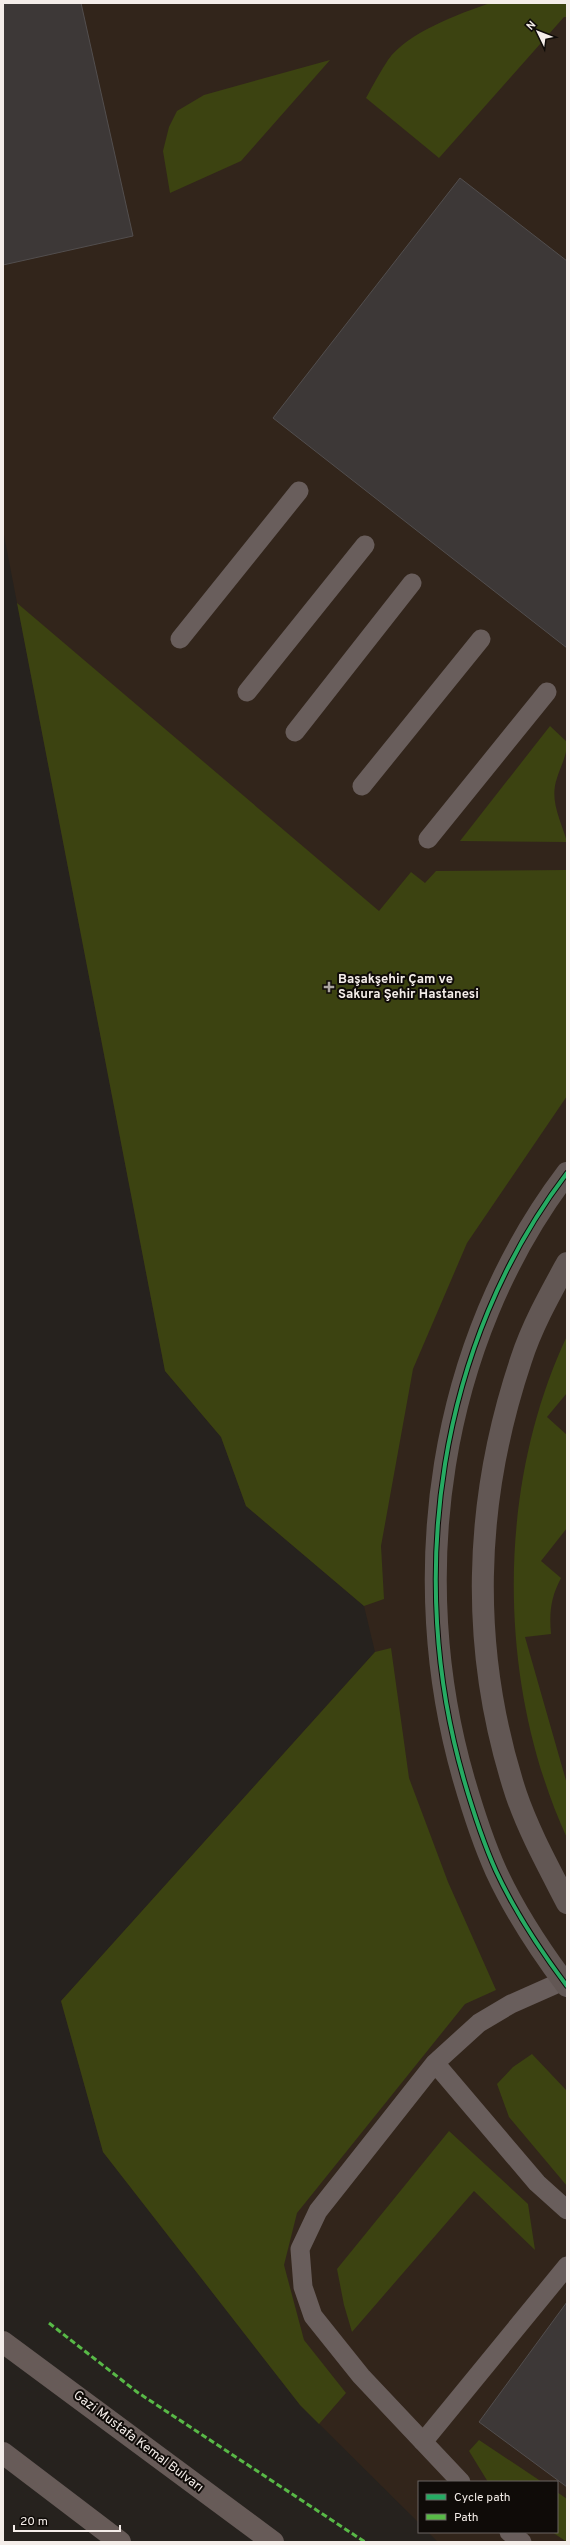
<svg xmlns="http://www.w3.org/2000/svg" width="570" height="2545" viewBox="0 0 570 2545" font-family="Overpass,sans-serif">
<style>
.built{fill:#32251b}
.green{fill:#3c4311}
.building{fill:#3d3837;stroke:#524e4e}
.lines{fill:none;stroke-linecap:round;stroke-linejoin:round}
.lane{stroke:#695e5c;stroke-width:19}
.secondary{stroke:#625754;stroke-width:22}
.highway{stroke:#675b58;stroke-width:22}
.quiet{stroke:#58b947;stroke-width:3;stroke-dasharray:6 3;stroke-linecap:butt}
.cycleway-casing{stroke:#0f0b08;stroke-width:6}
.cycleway{stroke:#26ab63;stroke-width:4}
.poi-dot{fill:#aca6a2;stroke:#0f0b08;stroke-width:1.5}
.labels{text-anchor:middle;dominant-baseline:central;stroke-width:4;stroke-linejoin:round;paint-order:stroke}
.poi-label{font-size:13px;font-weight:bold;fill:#f4ede9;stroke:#0f0b08;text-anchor:start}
.street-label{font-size:13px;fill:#f4ede9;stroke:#0f0b08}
</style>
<rect width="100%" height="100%" fill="#26221e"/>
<path class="built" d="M3,3H567V2542H438L428,2532H557V2482H419V2523L300,2405L103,2152L61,2001L375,1652L364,1606L246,1506L221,1437L165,1371L3,530Z"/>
<path class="green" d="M490,3H567V17H564L439,158L366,98C373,85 380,72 388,60C408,32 459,14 490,3Z
M330,60L241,161L170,193L163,151L169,127L177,111L204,95Z
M17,603L379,911L411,872L425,883L436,871L567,870V1096L467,1243L413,1369L381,1546L384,1599L364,1606L246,1506L221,1437L165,1371Z
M550,726L567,742C567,756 561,765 557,778C549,801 561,820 567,842L460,841Z
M567,1336V1393L547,1417L567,1435V1528L541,1561L561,1578C551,1597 549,1612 551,1634L525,1637L567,1784V1838C497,1685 495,1489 567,1336Z
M391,1648L409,1778L448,1882L496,1990L465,2004L297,2213L284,2265L304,2340L346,2393L319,2424L300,2405L103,2152L61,2001L375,1652Z
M532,2054L567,2091V2186L509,2117L497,2084L513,2067Z
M449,2131L528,2204L535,2250L474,2191L352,2332L344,2305L337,2269Z
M479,2440L542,2482H488L469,2451Z
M557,2492L567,2499V2542L552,2532H557Z"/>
<path class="building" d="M3,3H81L133,236L3,265Z
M460,178L567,261V648L273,418Z
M567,2302V2487L479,2422Z"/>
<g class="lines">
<path class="lane" d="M180,639L299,491
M247,692L365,545
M295,732L412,583
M362,786L481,639
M428,839L547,692
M435,2063L537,2183L567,2210
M423,2442L567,2266
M461,2482L361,2376L313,2316L303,2287L300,2249L318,2211L435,2063L479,2023L511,2004L563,1981
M509,2532L522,2542"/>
<path class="secondary" d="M567,1173C438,1343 405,1577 464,1780C473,1811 483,1842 496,1871C515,1912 540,1950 567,1986
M567,1263C550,1294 532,1326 521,1360C473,1503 469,1650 516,1794C529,1832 549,1868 567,1903"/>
<path class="highway" d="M3,2342L273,2542
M3,2453L120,2542"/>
<path class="quiet" d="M49,2323L137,2392L365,2542"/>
<defs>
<path id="cycleway" d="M567,1173C438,1343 405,1577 464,1780C473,1811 483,1842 496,1871C515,1912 540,1950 567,1986"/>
</defs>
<use href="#cycleway" class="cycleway-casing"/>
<use href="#cycleway" class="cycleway"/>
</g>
<path class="poi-dot" d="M327 981h4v4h4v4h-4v4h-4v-4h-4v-4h4z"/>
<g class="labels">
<g class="poi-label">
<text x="338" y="980">Başakşehir Çam ve<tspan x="338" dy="15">Sakura Şehir Hastanesi</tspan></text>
</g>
<g class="street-label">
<text transform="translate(138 2442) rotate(37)">Gazi Mustafa Kemal Bulvarı</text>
</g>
</g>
<rect width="570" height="2545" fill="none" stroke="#f4ede9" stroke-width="8"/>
<rect x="418" y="2481" width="140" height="52" fill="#0f0b08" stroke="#6b6562"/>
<rect x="426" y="2494" width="20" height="6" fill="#26ab63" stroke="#6b6562"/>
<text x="454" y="2501" font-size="12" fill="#f4ede9">Cycle path</text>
<rect x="426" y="2514" width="20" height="6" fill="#58b947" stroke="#6b6562"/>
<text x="454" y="2521" font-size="12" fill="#f4ede9">Path</text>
<g transform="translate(538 32) rotate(313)" stroke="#0f0b08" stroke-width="3" paint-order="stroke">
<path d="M0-3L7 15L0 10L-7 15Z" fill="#f4ede9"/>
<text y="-6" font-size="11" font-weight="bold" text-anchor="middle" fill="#f4ede9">N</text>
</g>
<path d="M14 2525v6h106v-6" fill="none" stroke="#f4ede9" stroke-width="2"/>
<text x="20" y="2525" font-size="12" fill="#f4ede9" stroke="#0f0b08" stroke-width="3" paint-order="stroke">20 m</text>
</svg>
